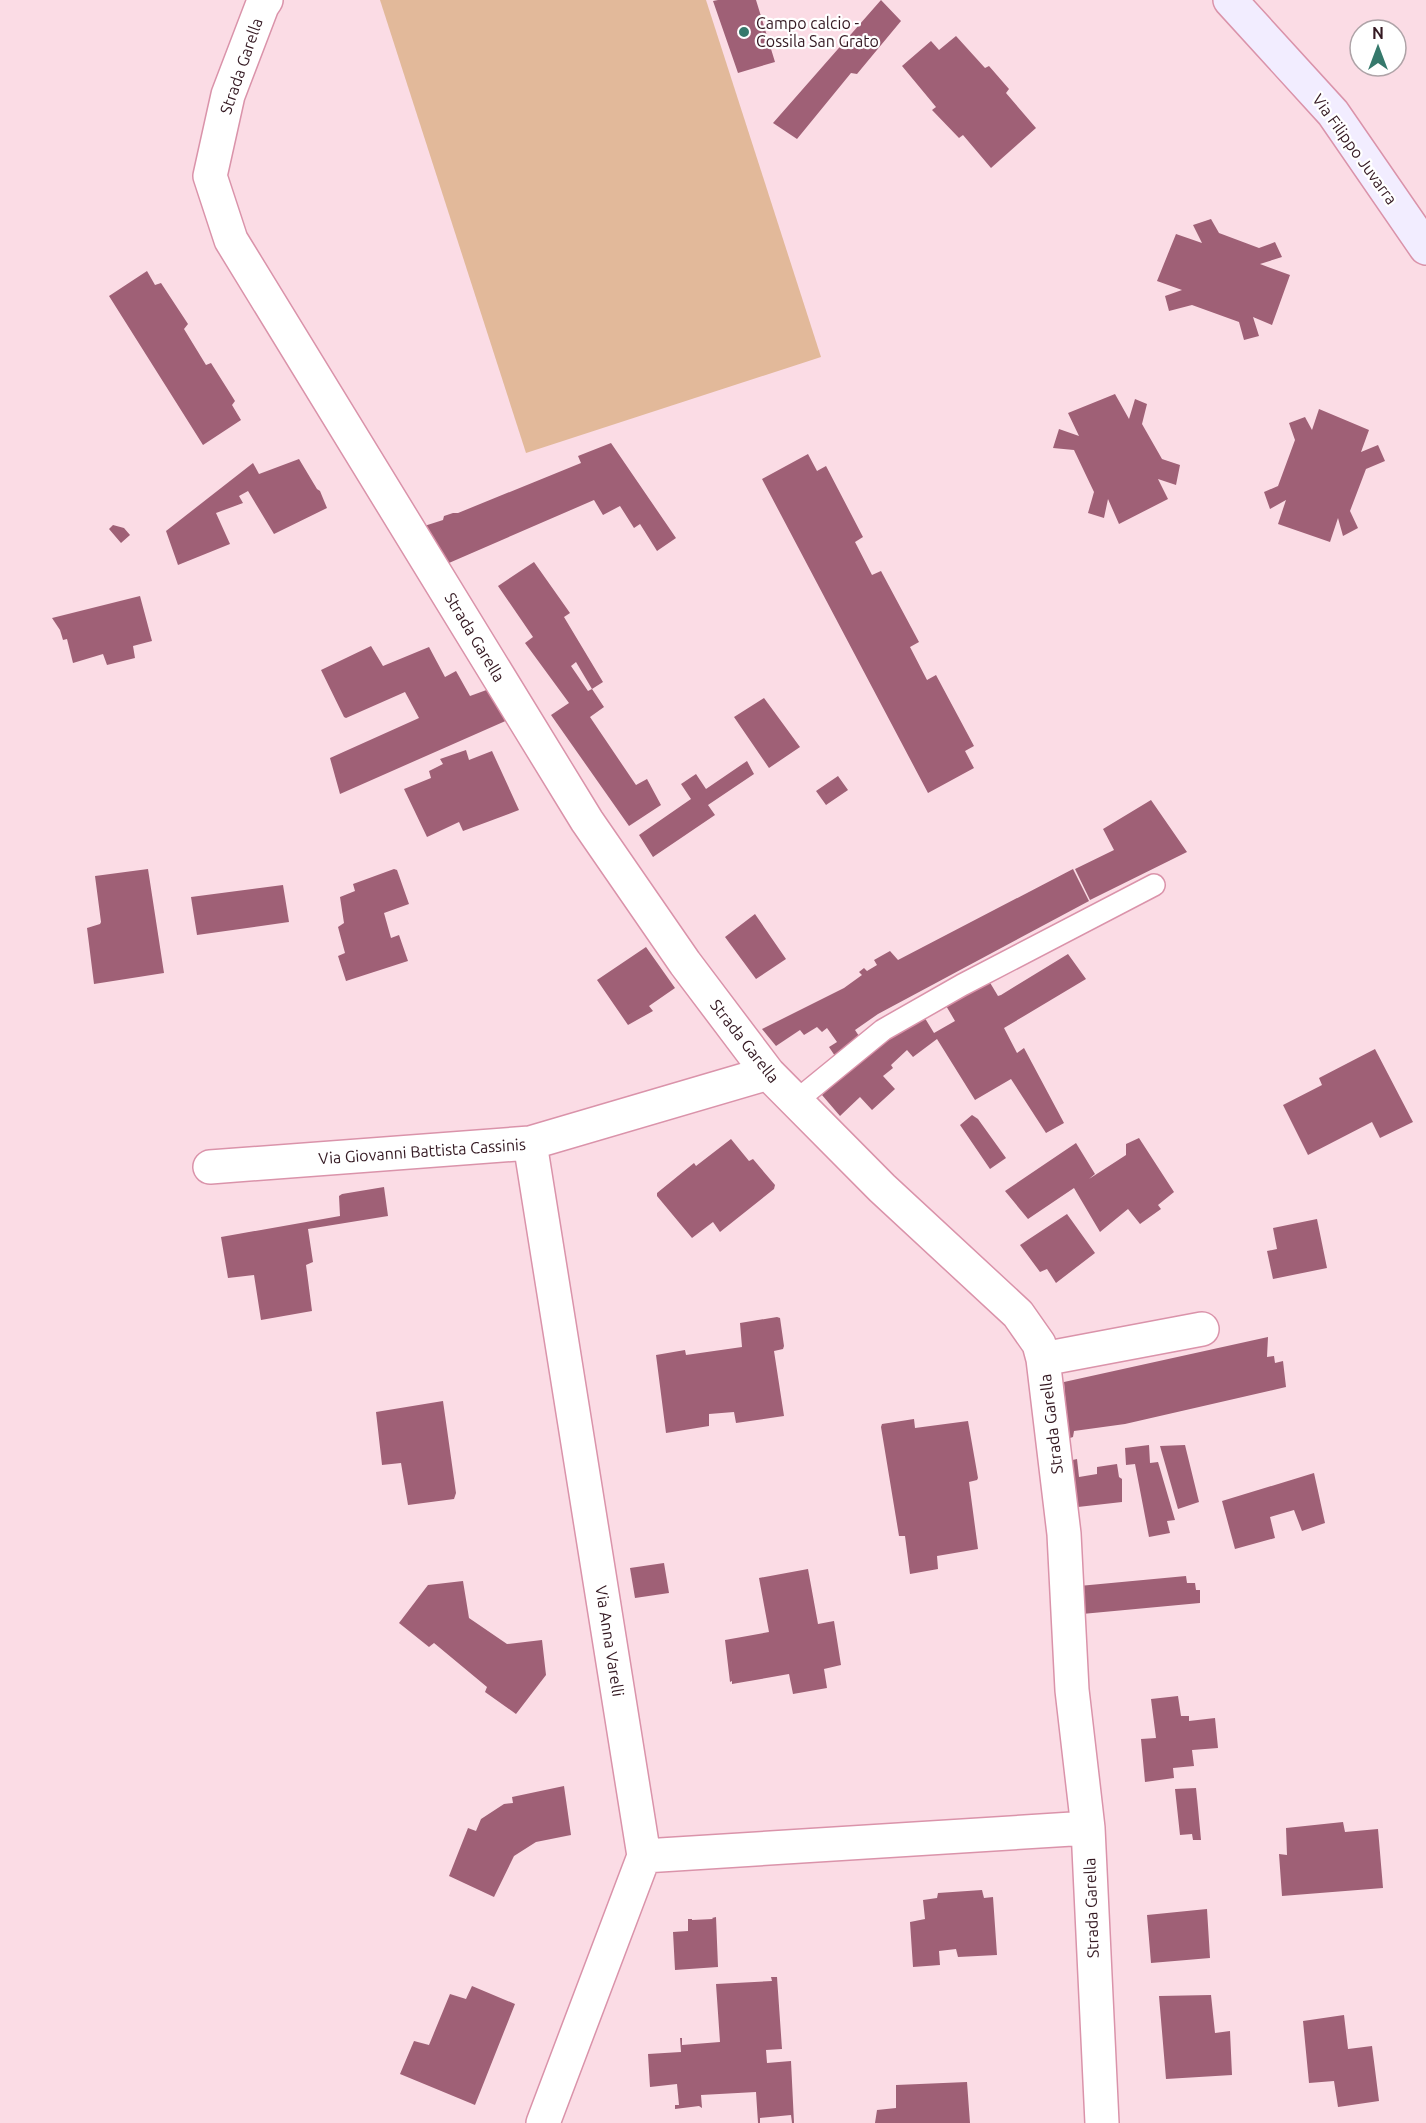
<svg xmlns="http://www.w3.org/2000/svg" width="1426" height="2123" viewBox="0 0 1426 2123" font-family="Ubuntu,sans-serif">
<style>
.green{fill:#e2b99a}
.building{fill:#9f6076;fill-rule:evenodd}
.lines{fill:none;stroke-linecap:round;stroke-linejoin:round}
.lane-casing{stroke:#da93aa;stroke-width:24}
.street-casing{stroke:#da93aa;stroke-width:36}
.secondary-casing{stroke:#da93aa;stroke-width:36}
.lane{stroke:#fff;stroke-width:21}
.street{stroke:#fff;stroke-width:33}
.secondary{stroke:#f2edff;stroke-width:33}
.poi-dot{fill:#36796c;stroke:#fff;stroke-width:2}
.labels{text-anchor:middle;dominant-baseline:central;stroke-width:4.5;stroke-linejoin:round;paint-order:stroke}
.poi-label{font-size:16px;fill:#341922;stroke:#fff;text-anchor:start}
.street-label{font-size:16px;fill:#341922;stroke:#fff}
</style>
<rect width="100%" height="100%" fill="#fbdce5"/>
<path class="green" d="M380,0H706L821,357L526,453Z"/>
<path class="building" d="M718,0H756L775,62L738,73L713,1Z
M881,0L901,21L857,74L851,73L797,139L773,123Z
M956,36L985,68L989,66L1009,89L1006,93L1036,128L991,168L963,135L959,138L932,110L936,107L902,66L931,41L939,50Z
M1211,219L1219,233L1259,248L1275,242L1282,257L1260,264L1290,275L1272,325L1253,317L1259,336L1244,340L1239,322L1192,305L1169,311L1165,296L1182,290L1157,281L1176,234L1202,243L1193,225Z
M147,271L155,285L161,283L188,324L184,329L206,365L211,363L235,401L232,405L241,420L203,445L109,296Z
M1115,394L1129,419L1135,399L1147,404L1142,424L1162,459L1180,465L1176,485L1158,479L1168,499L1119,524L1108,499L1104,518L1088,513L1094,492L1074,450L1053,448L1059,429L1079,436L1068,413Z
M1319,409L1369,430L1361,452L1378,445L1385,461L1366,469L1350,511L1358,528L1343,536L1338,518L1330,542L1278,524L1286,500L1270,509L1264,492L1278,486L1295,440L1289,423L1305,417L1312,430Z
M611,443L676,538L657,551L640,524L634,528L620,506L603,515L594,500L442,566L418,528L443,520L444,516L453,513H458L581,463L578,456Z
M808,454L817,471L826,466L863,537L855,542L872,575L881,571L919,642L910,647L927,680L936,675L974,746L965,751L974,768L928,793L762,479Z
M299,459L317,489L320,491L327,508L274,534L248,491L239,496L243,503L216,513L230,544L178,565L166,531L253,463L259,474Z
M113,525L124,528L130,535L121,543L109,529Z
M534,562L570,613L564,617L603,682L592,689L604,707L590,717L636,785L647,779L661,805L629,826L551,715L569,703L525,643L533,637L498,586ZM576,662L592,689L588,691L571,666Z
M140,596L152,641L133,646L135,658L107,665L103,654L73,663L67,639L63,640L60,630L52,618Z
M371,646L383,666L429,647L445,677L456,671L470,696L492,688L512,718L340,794L330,758L419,718L405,692L346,718L344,717L321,670Z
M764,698L800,747L769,768L734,717Z
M466,750L469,760L492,751L519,810L463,831L459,822L427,837L404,789L431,778L429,771L443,764L440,759Z
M747,761L754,774L708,805L715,815L653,857L639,835L691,799L681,784L696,774L706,789Z
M838,776L848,790L826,805L816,791Z
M1151,800L1187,852L1090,900L1075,869L1114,850L1103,829Z
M148,869L164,973L94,984L87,928L100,924L101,922L95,876Z
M394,869L397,870L409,904L384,913L391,938L399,935L408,961L346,981L338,956L345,953L338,927L344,923L340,897L355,891L353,884Z
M1073,869L1089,901L878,1014L855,1030L859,1036L835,1056L829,1047L837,1042L827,1028L822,1032L817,1027L804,1035L800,1030L776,1046L762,1029L844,988L862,975L859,972L864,968L867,971L877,965L874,960L890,951L898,960Z
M283,885L289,922L197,935L191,897Z
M755,914L786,959L756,979L725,937Z
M646,947L675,988L649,1006L653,1011L628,1025L597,980Z
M1068,954L1086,979L1004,1028L1017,1053L1024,1048L1064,1123L1046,1133L1011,1079L975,1100L937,1039L913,1057L907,1050L891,1065L893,1068L883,1076L895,1089L872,1110L860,1097L840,1116L822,1095L891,1032L923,1015L934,1033L955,1021L945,1004L989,981L998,996L1001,995Z
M1375,1049L1413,1122L1380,1138L1372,1122L1308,1155L1283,1105L1322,1085L1319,1078Z
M972,1115L978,1119L1006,1158L990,1169L960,1125Z
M1139,1138L1174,1192L1158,1205L1161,1209L1140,1224L1128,1209L1100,1232L1074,1188L1028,1219L1005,1191L1076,1143L1095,1174L1089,1179L1126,1155V1144Z
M731,1139L749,1161L753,1159L775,1185L774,1189L720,1232L713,1222L692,1238L657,1196V1193L694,1163L696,1166Z
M384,1187L388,1216L308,1229L313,1262L306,1265L312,1311L261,1320L254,1275L228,1278L221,1237L340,1216L339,1196L342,1194Z
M1067,1214L1095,1253L1056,1283L1047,1269L1040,1272L1020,1245Z
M1317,1219L1327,1268L1273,1279L1267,1251L1277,1249L1273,1228Z
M777,1317L780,1318L784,1346L783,1349L774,1351L784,1416L736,1423L734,1412L709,1414V1426L666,1433L656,1355L685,1350L686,1355L742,1347L740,1323Z
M1268,1337L1267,1357L1274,1356L1275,1363L1283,1361L1286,1387L1125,1424L1074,1431L1073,1437L1061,1441L1068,1433L1064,1382Z
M443,1401L456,1493L454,1499L408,1505L401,1463L382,1465L376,1412Z
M914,1419L915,1428L968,1421L978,1478L977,1480L969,1482L978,1549L937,1556L938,1569L910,1574L905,1536H899L881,1427L882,1424Z
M1149,1445L1150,1463L1158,1462L1175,1520L1167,1521L1170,1533L1149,1537L1135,1464L1126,1465L1125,1448Z
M1185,1445L1199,1502L1178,1509L1160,1446Z
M1077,1459L1079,1477L1097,1474V1467L1117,1464L1119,1477L1122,1479V1502L1069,1508L1064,1462Z
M1314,1473L1325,1523L1302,1531L1294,1510L1270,1517L1275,1538L1235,1549L1222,1501Z
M664,1563L669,1593L635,1598L630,1568Z
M808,1569L818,1624L834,1621L841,1665L824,1669L827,1688L793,1694L789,1674L732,1684V1681L730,1682L725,1640L769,1632L759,1578Z
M1186,1576L1187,1583H1195L1196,1590H1200V1603L1082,1614L1079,1586Z
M463,1581L469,1618L507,1644L542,1640L546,1675L516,1714L485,1692L487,1687L434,1643L429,1647L399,1623L428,1585Z
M1178,1696L1181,1716H1189V1721L1215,1718L1218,1748L1192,1750L1194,1766L1173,1768L1174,1778L1145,1782L1141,1739L1156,1738L1151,1699Z
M564,1786L571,1835L536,1842L514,1856L494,1897L449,1876L468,1828L476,1831L481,1819L504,1804L513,1803L512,1797Z
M1196,1788L1198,1808L1201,1840H1193L1192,1834L1180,1835L1175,1789Z
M1343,1822L1345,1832L1378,1829L1383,1888L1282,1896L1279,1854L1287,1855L1286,1828Z
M982,1890L984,1898L993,1897L997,1955L958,1957L956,1949L939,1951L940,1965L913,1967L910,1922L925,1919L923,1900L937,1898L938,1893Z
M1207,1909L1210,1958L1151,1963L1147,1915Z
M716,1917L718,1967L675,1970L673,1932L688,1931V1919H692V1920L713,1919L712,1918Z
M771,1977H777L782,2049L766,2050L767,2063L791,2061L794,2123H792L791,2115L760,2118V2123H758L756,2092L701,2095L702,2108L699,2106L675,2109V2105H679L677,2084L650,2087L648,2054L681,2052L680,2038H682V2045L720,2042L716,1984L772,1981Z
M472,1986L515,2004L475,2105L400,2074L414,2041L429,2045L450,1994L466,1999Z
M1211,1995L1215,2033L1230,2031L1232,2075L1166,2079L1159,1996Z
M1344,2015L1348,2049L1372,2046L1379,2101L1338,2107L1334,2081L1309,2083L1303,2021Z
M967,2082L970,2123H875L877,2110L896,2108V2085Z"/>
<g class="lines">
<defs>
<path id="lane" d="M796,1101L883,1030L962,985L1154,885"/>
<path id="street" d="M266,0L262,6L228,95L210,176L231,240L587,821L685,963L768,1073L882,1188L1018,1314L1039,1344L1043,1359L1064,1534L1072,1690L1088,1828L1102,2123
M530,1143L644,1856L543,2123
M210,1167L530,1143L768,1073
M1043,1359L1202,1329
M644,1856L1088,1828"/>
<path id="secondary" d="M1230,0L1333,113L1426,248"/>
</defs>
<use href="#lane" class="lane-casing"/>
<use href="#street" class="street-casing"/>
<use href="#secondary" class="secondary-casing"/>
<use href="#lane" class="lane"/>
<use href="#street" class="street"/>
<use href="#secondary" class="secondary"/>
</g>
<circle class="poi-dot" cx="744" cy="32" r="6"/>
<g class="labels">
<g class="poi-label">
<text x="756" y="23">Campo calcio -<tspan x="756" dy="18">Cossila San Grato</tspan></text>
</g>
<g class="street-label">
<text transform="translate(241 66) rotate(-71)">Strada Garella</text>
<text transform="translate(1355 149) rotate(54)">Via Filippo Juvarra</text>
<text transform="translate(475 637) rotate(59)">Strada Garella</text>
<text transform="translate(745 1041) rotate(52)">Strada Garella</text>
<text transform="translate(422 1151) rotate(-4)">Via Giovanni Battista Cassinis</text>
<text transform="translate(1051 1424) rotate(-97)">Strada Garella</text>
<text transform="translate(610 1641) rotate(81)">Via Anna Varelli</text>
<text transform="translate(1091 1908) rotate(-92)">Strada Garella</text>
</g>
</g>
<g transform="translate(1378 48)"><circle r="28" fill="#ffffff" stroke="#aea3a7" stroke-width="1.5"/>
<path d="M0-4.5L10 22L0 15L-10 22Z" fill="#36796c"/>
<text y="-9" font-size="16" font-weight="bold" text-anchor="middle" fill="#341922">N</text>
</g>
</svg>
